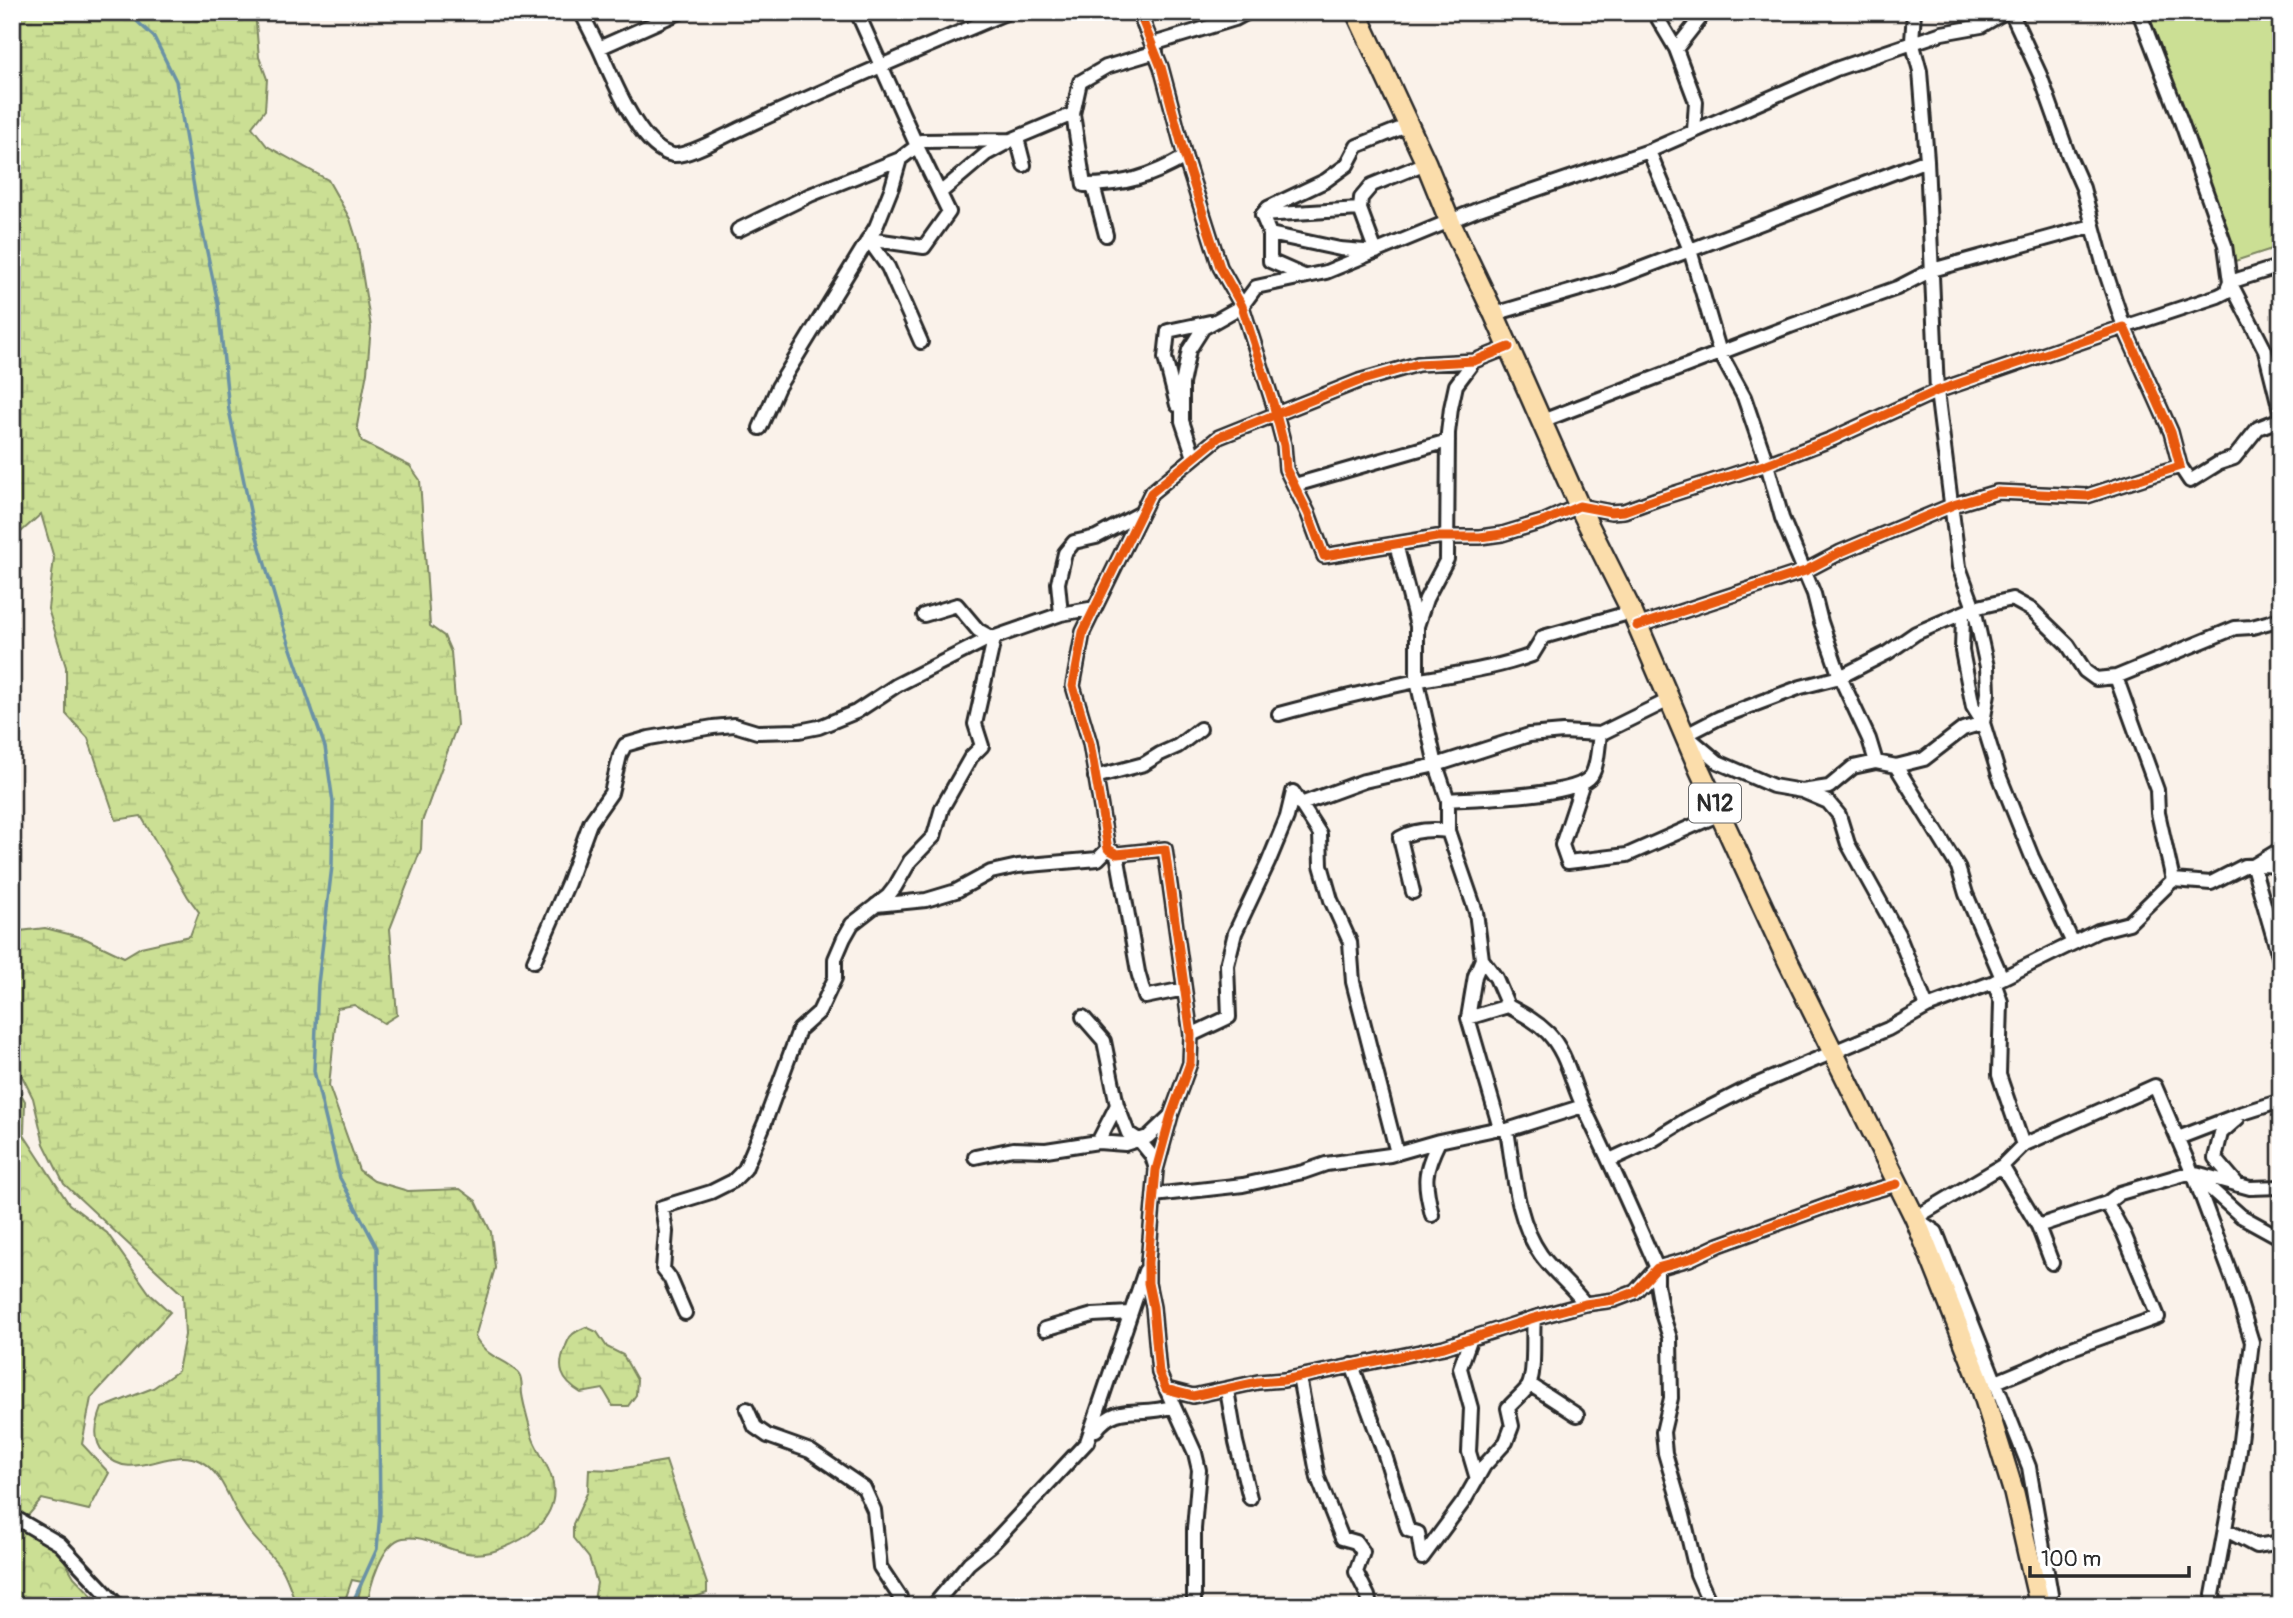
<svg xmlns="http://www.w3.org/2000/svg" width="2293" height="1618" viewBox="0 0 2293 1618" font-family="Pangolin,sans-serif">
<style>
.forest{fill:url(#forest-crowns);stroke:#7b8560;stroke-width:2}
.wetland{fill:url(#wetland-marsh);stroke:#7b8560;stroke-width:2}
.pitch{fill:#cbdf94;stroke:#7b8560;stroke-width:2}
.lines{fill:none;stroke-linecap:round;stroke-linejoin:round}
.stream{stroke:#6b92a5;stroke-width:3.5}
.minor-casing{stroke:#2b2b2b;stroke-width:18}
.primary-casing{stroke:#2b2b2b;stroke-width:24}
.minor{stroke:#fff;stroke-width:12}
.primary{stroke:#fbddab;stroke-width:19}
.cycleway-casing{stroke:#fff;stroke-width:13}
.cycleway{stroke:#e8590c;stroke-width:9}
.labels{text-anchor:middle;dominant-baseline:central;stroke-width:5;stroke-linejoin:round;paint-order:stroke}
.shield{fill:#fff;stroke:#6b6b6b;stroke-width:2}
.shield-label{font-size:23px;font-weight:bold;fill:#2b2b2b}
</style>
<defs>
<pattern id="forest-crowns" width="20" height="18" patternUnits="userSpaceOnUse" patternTransform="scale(1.75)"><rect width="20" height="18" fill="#cbdf94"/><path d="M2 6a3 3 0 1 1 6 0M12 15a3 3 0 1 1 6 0" fill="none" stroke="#aec080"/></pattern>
<pattern id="wetland-marsh" width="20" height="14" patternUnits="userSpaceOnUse" patternTransform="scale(1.75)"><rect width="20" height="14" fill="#cbdf94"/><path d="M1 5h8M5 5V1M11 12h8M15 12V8" fill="none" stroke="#aec080"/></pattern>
</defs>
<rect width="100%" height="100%" fill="#faf2ea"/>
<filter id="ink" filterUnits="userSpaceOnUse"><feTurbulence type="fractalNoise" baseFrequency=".0143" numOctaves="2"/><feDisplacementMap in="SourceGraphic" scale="14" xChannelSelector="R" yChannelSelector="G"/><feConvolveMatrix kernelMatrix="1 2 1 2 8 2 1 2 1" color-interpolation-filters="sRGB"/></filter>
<g filter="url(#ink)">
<path class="forest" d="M12,1079L25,1101L24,1135L69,1204L107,1233L150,1294L170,1312L91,1398L82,1444L109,1473L89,1510L42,1499L20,1525L56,1546L74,1577L102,1606H12Z"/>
<path class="wetland" d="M12,12H255L259,57L267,79L265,110L252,127L267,146L328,180L350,219L357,241L371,327L367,372L357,426L362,442L410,466L420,480L430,626L444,636L451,652L457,725L422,822L421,849L390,929L397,1015L384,1023L354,1005L337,1008L329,1086L359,1170L374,1181L408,1191L460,1189L476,1201L491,1232L495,1268L475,1337C479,1343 483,1349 489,1353C498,1360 513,1364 519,1374C523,1380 521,1387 522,1394C524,1408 529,1422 532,1436C537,1451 548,1464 552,1479C562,1519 523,1543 491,1552C455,1561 431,1533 403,1538C382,1542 369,1587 368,1606H356L362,1582L352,1580L343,1606H297C292,1594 289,1582 283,1571C273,1555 256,1542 245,1526C230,1505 224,1473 200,1461C169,1445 131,1485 104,1453C92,1439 96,1424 102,1408L153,1388L178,1371L185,1335L183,1295L64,1184L44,1144L33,1098L12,1056V932L45,928L84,938L124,957L141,947L190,936L199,912L188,897L141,816L116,820L88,738L66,714V667L48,609L54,558L41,514L12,540Z
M586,1327L597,1332L607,1347L623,1355L637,1380L636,1395L628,1406H613L603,1389L581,1393C561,1381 556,1368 566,1346C566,1345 570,1336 571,1336C574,1332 581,1329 586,1327Z
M666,1461L707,1584V1593L686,1600L683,1606H593L597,1583L589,1558L573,1538V1524L588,1491L589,1469L613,1470Z"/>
<path class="pitch" d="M2148,12H2281V246L2235,261Z"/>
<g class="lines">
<path class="stream" d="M127,12L154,37L176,81L197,205L218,303L229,410L252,520L283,626L325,747L333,802L332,866L318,984L314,1071L340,1178L377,1248L380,1512L377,1549L351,1606"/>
<defs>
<path id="minor" d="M581,12L599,48L680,12
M1139,12L1161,67L1185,157L1220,267L1242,306L1273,403L1284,445L1286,469L1308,513L1324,556L1437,537H1480L1502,534L1545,521L1579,506L1611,512L1624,511L1657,499L1767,464L1832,439L1937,391L2124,327L2171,432L2180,466L2087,496L1997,492L1953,505L1841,552L1805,571L1637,626
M1654,12L1676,49L1696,102L1694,131
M1914,12L1912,41L1920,71L1927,160L1937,391L1959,567L1974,608L1987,667L1988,693L1983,723
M2011,12L2040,75L2068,154L2083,188L2104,267L2124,327L2218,296L2226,292L2230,282
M2139,12L2181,121L2225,245L2230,282L2281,266
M1153,44L1235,19L1248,12
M599,48C612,76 639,149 673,155C687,157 724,136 738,130C827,88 918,50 1008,12
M1676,49L1705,12
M1073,114L1084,185C1123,185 1151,177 1185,157
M1017,138L1024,165
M1649,151L1690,250L1720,353L1744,397L1767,464L1782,518L1814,594L1821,622L1840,677L1869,739L1876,762
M1093,185L1106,235
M940,193L986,154L1010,141
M1360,209L1361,198L1372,185L1426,163
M1262,215L1360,209L1376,252L1340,249L1270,234
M1262,215L1268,208L1325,181L1347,165L1357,146L1409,125
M1262,215L1270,234V261L1304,276
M738,230L810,195L900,159
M868,239L924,247L949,212L917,146L921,141L1011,140L1073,114L1080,82L1106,67L1156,52
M868,239L888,267L921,342
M2230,282L2265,350L2281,414
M1494,314L1614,279L1927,160
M1509,347L1474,361L1418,364L1359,381L1219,437L1151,493L1083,632L1073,686L1090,743L1108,849L1117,854L1165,849L1191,1035L1190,1063L1171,1115L1156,1170L1148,1262V1283L1153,1307L1159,1373L1166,1389L1193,1396L1258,1382L1284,1380L1444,1347L1534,1318L1585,1304L1614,1300L1635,1292L1657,1268L1689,1259L1719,1245L1848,1198L1897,1184
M1474,361L1456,385L1451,408L1448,433L1447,559L1426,599L1417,626V681L1436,765L1448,800V831L1476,912L1482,959L1475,976L1468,1018L1500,1128
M1177,405L1165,358L1168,331L1210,322
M1542,421L1790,326L1897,288L1932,270L2092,226
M760,428L778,387L876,227L892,187L900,159L917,146L857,12
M1194,457L1182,421V384L1189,350L1203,328L1242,306L1256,287L1326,272L1479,209L1649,151L1836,69L1942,33L1981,26L2005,12
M2180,466L2190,481L2219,463L2234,458L2258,428L2281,419
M1295,485L1448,441
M1396,544L1417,626
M1963,613L1962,651L1973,707L1983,723L1999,775L2032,857L2073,943
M1061,614L1058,583L1065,553L1074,542L1096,537L1141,513
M2116,677L2157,790L2158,813L2173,880L2211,883L2244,866L2266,865L2281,867
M1279,714C1326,701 1374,690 1421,680C1459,673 1497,668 1532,655L1543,637L1632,612
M1896,766L1924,759L1963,729L1983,723
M1095,777L1144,764L1160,754L1178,746L1200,729
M1582,785L1562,845L1568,862L1627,855L1720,814
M1802,791L1828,802L1839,815L1848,844L1898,934L1927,1007
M1293,792L1320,834L1321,865L1331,900L1350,942L1353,982L1397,1153
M1448,800C1476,798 1576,797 1591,776C1598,766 1598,746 1600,734L1671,699
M1301,804L1364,781L1436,765L1529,735L1563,732L1600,734
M2281,849L2253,866L2281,963
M1117,854L1138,972L1145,997L1184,989
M1413,892L1400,838C1414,830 1432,829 1448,831
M876,905L926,900L956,891L991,872L1018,866L1098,859L1108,849
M1482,959L1496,978L1508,1006C1523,1014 1536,1021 1548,1033C1567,1053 1571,1081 1583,1106C1609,1159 1633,1213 1657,1268V1284L1662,1313L1670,1338L1671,1398L1663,1432L1665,1453L1683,1515L1697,1574L1711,1606
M534,961L568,883L590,823L611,793L620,755L625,745L649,738L713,727L734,725L757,732L799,731L819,727L856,712L897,685L984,641L1061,614L1095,608
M2002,978L1966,894L1958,867L1896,766L1876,762L1853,767L1829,787L1802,791L1773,786L1718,762L1686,735L1719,718L1801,687L1840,677L1887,653L1916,633L1974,608L2012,599L2032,610L2068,645L2085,671L2096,679L2116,677L2235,628L2252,627L2281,619
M1994,982L2001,1002L1999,1075L2023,1145
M1083,1017L1104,1041L1117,1105L1098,1142
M1468,1018L1508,1006
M1191,1035L1229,1017L1227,965L1235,933L1268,863L1287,817L1293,792
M1117,1105L1128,1133L1139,1140L1152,1156L1156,1169
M2238,1118L2221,1133L2215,1158L2238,1185
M1507,1130C1514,1172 1516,1220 1541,1255C1554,1273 1572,1286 1585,1304
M2178,1138L2243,1113L2281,1101
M975,1157L1013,1149L1046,1150L1098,1142L1125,1144L1148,1137L1170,1116
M1610,1160L1653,1140L1689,1118L1746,1089L1888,1029L1927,1007L1994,982L2098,931L2129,923L2173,880
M2002,1166L2038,1226
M2194,1176L2233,1280L2252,1342L2238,1457L2213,1595L2216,1606
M1154,1195L1243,1185L1303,1172L1326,1164L1390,1155L1439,1141L1500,1128L1507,1130L1583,1106
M2107,1203L2120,1193L2192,1172L2250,1188L2281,1187
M1432,1215C1424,1181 1423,1173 1439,1141
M685,1313L670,1278L663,1269L666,1232L662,1207L711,1192L733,1181L745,1169L765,1122L799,1030L819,1012L835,978V959L844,938L852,924L888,896L895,887L910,861L934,836L942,808L971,757L982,746L975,724L994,639L978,630L957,605L924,615
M1045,1329L1093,1315L1130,1313
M1470,1340L1460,1368L1471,1408L1469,1452L1477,1479
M1352,1365L1385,1455L1408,1530L1418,1533L1422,1558
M1299,1377L1318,1478L1342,1538L1356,1542L1363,1552L1356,1572L1368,1596L1370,1606
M1996,1382L2039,1364L2061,1352L2158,1317L2124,1234L2107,1203L2038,1226L2052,1263
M1528,1387H1534L1577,1415
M1166,1389L1195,1453L1199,1470L1194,1529V1606
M1227,1390L1236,1442L1250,1498
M747,1409L755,1427L768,1436L810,1451L864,1488L874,1510L880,1567L900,1597L898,1606
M1096,1430C1117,1401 1142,1418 1173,1406
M12,1516L60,1544L118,1606
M2226,1530L2256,1546L2281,1542
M1422,1558L1464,1501L1484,1466L1506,1442L1512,1426L1508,1408C1514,1401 1523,1394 1528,1387C1536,1374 1532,1336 1534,1318
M933,1606L969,1563L991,1545L1087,1442L1145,1271
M2053,1606L2029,1467L1936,1232L1915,1218L2002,1166L2023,1145L2155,1086L2192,1172L2241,1216L2281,1238"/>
<path id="primary" d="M1356,12L1426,163L1450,222L1494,314L1579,506L1632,612L1700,771L1788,961L1915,1218L1978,1377L2014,1493L2040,1606"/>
</defs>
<use href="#minor" class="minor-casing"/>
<use href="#primary" class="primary-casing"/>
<use href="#minor" class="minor"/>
<use href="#primary" class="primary"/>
<defs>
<path id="cycleway" d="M1139,12L1161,67L1185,157L1220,267L1242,306L1273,403L1284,445L1286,469L1308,513L1324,556L1437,537H1480L1502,534L1545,521L1579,506L1611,512L1624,511L1657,499L1767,464L1832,439L1937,391L2124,327L2171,432L2180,466L2087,496L1997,492L1953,505L1841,552L1805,571L1637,626
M1509,347L1474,361L1418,364L1359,381L1219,437L1151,493L1083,632L1073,686L1090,743L1108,849L1117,854L1165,849L1191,1035L1190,1063L1171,1115L1156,1170L1148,1262V1283L1153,1307L1159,1373L1166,1389L1193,1396L1258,1382L1284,1380L1444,1347L1534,1318L1585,1304L1614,1300L1635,1292L1657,1268L1689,1259L1719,1245L1848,1198L1897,1184"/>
</defs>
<use href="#cycleway" class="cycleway-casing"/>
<use href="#cycleway" class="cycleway"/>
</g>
</g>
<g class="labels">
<rect class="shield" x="1689" y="783.5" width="52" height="39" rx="5"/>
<g class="shield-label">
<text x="1715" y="803">N12</text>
</g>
</g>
<rect width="2293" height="1618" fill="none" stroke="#fff" stroke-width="42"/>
<rect x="21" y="21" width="2251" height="1576" fill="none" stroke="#2b2b2b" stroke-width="2.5" filter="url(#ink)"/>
<path d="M2030 1566v10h159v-10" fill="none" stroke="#2b2b2b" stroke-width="3.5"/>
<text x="2041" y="1566" font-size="21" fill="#2b2b2b" stroke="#ffffff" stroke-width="5" paint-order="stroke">100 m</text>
</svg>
